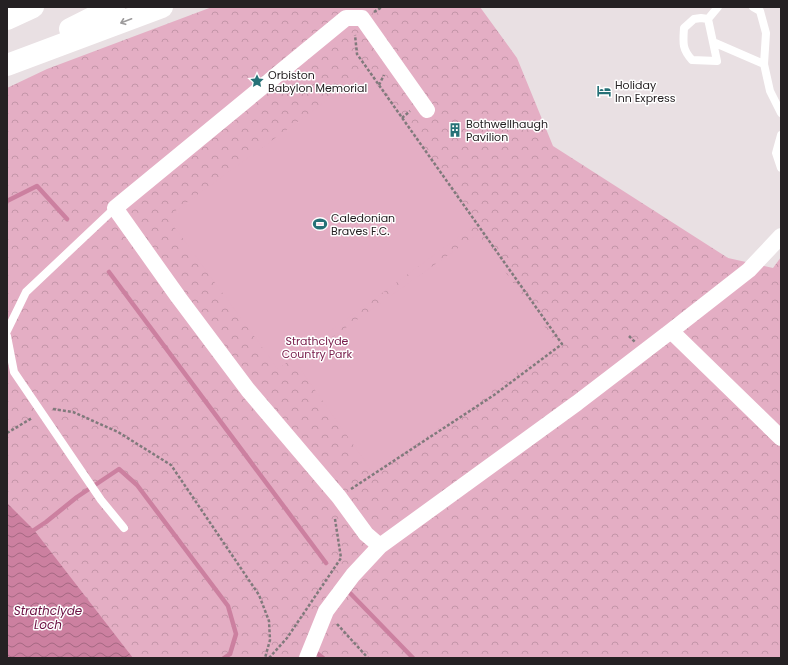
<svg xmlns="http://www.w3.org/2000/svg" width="788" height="665" viewBox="0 0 788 665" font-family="Poppins,sans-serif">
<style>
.park{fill:url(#park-crowns)}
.pitch{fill:#e4aec4}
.water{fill:url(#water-waves)}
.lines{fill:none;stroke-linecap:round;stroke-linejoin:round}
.stream{stroke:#cc80a0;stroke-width:4.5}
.path{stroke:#807a7c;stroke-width:2.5;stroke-dasharray:3 2;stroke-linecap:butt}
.service{stroke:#fff;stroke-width:8}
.minor{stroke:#fff;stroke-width:16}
.motorway{stroke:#fff;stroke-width:22}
.oneway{stroke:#9d9b9c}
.labels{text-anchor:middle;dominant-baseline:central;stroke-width:3;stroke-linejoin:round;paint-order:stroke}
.poi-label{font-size:11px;fill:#252123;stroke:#fff;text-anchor:start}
.park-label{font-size:11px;fill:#7a204e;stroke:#fff}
.water-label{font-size:12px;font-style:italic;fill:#6b1042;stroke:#fff}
</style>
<defs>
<pattern id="park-crowns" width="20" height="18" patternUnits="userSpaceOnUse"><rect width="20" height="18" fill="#e4aec4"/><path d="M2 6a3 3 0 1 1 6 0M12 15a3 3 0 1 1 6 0" fill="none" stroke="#c395a8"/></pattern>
<pattern id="water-waves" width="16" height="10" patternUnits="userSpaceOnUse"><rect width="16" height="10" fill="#cc80a0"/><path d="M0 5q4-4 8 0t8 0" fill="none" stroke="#a56882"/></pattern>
</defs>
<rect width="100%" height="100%" fill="#e9e0e3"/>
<path class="park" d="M212,7H480L517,58L553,146L728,258L773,268L781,257V658H7V88L47,69Z"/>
<path class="pitch" d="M367,71L478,223L278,369L167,217Z
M478,234L557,344L374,474L296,363Z"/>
<path class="water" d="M7,503L34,530L133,658H7Z"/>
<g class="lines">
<path class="stream" d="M7,201L37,186L67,219
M109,272L326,563
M34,530L46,522L77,497L119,469L137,485L228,606L236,634L230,654L224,658
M350,593L413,658
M318,654L323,658"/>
<path class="path" d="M374,12L382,7
M379,85L384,75
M402,118L410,111
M629,336L635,342
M53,409L73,412L118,432L171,465L259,595L269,621L270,640L265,658
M7,433L32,418
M351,489L494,395L562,344L357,54L355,35
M337,624L368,658
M269,658L287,638L341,558L335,519"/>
<path class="service" d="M753,7L760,11L766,33L764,64L770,91L781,113
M701,18L708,19L717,61L692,60C682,49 683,43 684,28L694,19Z
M708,19L718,7
M713,42L764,64
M781,135L776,153L781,168
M7,331L26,292L115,208
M7,336L14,372L101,500L124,528"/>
<path class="minor" d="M671,331L781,438
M380,546L366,534L339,497L248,390L179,298L115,208L346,18H362L427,110
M307,658L326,611L353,575L380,546L577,403L671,331L749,270L781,236"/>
<path class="motorway" d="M7,19L33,7
M70,29L114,7
M7,65L162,7"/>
</g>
<defs><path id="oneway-shaft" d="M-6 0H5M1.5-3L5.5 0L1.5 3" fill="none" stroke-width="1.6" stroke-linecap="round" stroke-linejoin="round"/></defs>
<use class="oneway" href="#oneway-shaft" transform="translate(126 21) rotate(159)"/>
<defs>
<symbol id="sight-bare" viewBox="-9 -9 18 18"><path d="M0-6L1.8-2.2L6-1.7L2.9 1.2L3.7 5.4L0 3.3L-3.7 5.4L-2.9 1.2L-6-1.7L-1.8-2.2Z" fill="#267177" stroke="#fff" stroke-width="2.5" paint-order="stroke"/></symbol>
<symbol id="hotel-bare" viewBox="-9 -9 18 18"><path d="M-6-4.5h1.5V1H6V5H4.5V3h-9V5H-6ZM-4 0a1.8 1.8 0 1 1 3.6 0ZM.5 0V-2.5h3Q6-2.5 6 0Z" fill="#267177" stroke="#fff" stroke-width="2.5" paint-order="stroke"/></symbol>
<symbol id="building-bare" viewBox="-9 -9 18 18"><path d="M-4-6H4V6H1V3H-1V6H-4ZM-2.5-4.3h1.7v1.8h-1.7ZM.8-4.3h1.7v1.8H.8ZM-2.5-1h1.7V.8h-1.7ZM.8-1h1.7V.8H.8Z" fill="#267177" stroke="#fff" stroke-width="2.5" paint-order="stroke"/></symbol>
<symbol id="stadium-bare" viewBox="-9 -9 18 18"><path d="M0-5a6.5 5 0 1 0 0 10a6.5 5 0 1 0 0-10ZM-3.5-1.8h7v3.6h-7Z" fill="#267177" stroke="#fff" stroke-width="2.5" paint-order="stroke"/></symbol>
</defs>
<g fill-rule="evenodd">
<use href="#sight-bare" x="247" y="71" width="20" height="20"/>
<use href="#hotel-bare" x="594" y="81" width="20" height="20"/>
<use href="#building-bare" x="445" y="120" width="20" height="20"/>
<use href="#stadium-bare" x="310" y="214" width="20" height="20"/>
</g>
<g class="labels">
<g class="poi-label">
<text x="268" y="75">Orbiston<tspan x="268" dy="13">Babylon Memorial</tspan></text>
<text x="615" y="85">Holiday<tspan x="615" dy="13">Inn Express</tspan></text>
<text x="466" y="124">Bothwellhaugh<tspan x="466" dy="13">Pavilion</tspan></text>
<text x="331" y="218">Caledonian<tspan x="331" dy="13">Braves F.C.</tspan></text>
</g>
<g class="park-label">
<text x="317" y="341">Strathclyde<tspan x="317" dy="13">Country Park</tspan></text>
</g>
<g class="water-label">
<text x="48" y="610">Strathclyde<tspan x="48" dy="14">Loch</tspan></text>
</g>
</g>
<rect width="788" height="665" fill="none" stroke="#252123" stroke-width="16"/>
</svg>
